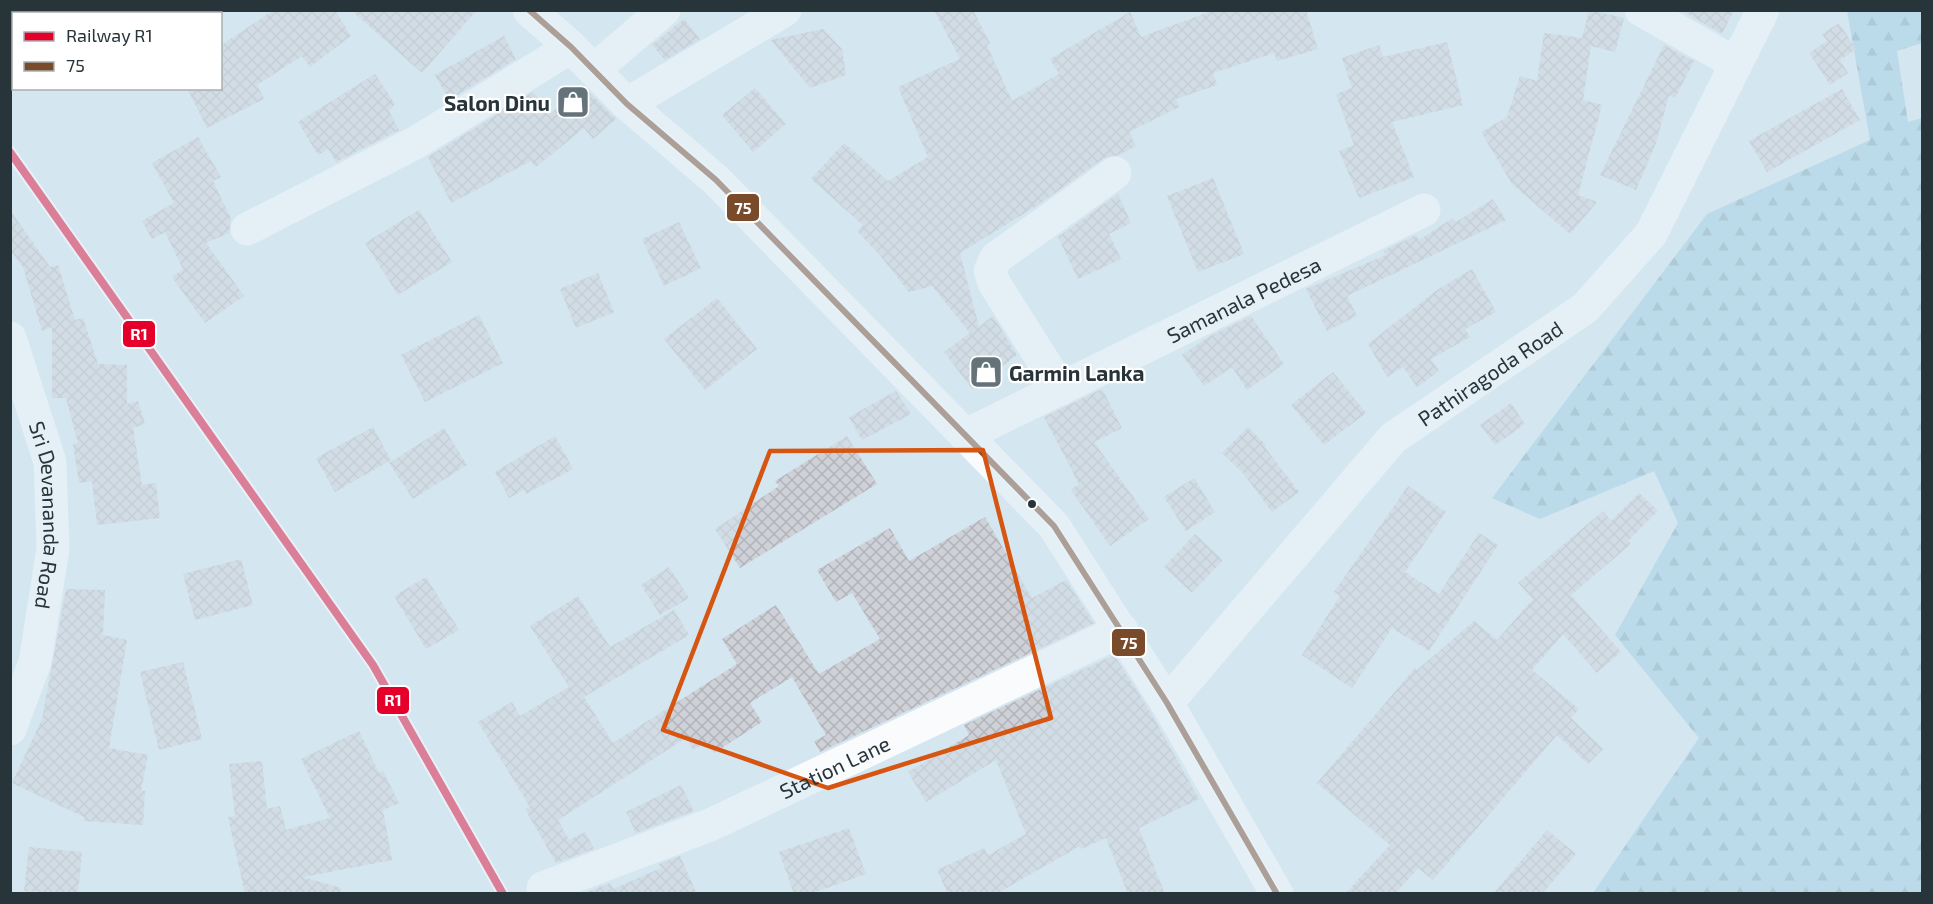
<svg xmlns="http://www.w3.org/2000/svg" width="1933" height="904" viewBox="0 0 1933 904" font-family="'Exo 2',sans-serif">
<style>
.forest{fill:url(#forest-firs)}
.building{fill:url(#building-cross-hatch)}
.lines{fill:none;stroke-linecap:round;stroke-linejoin:round}
.minor{stroke:#f9fbfd;stroke-width:33}
.major{stroke:#f9fbfd;stroke-width:33}
.bus-1-casing{stroke:#fff;stroke-width:10}
.bus-1{stroke:#7a4b2a;stroke-width:6}
.rail-1-casing{stroke:#fff;stroke-width:12}
.rail-1{stroke:#e4002b;stroke-width:8}
.marked{fill:none;stroke:#d55511;stroke-width:4.5;stroke-linejoin:round}
.bus-dot{fill:#27343a;stroke:#fff;stroke-width:2}
.labels{text-anchor:middle;dominant-baseline:central;stroke-width:4.5;stroke-linejoin:round;paint-order:stroke}
.poi-label{font-size:21px;font-weight:bold;fill:#27343a;stroke:#fff;text-anchor:end}
.street-label{font-size:21px;fill:#27343a;stroke:#fff}
.line-badge{stroke:#fff;stroke-width:2}
.badge-label{font-size:16px;text-anchor:middle;font-weight:bold;fill:#fff}
</style>
<defs>
<pattern id="forest-firs" width="22" height="20" patternUnits="userSpaceOnUse" patternTransform="scale(1.5)"><rect width="22" height="20" fill="#a1cee3"/><path d="M5 1l3.5 6h-7zM16 11l3.5 6h-7z" fill="#83a8b9"/></pattern>
<pattern id="building-cross-hatch" width="8" height="8" patternUnits="userSpaceOnUse" patternTransform="scale(1.5)"><rect width="8" height="8" fill="#cfd1d8"/><path d="M0 0l8 8M0 8l8-8" fill="none" stroke="#b2b4ba"/></pattern>
</defs>
<rect width="100%" height="100%" fill="#d4e6f0"/>
<path class="forest" d="M1847,11H1922V43L1897,51L1908,122L1922,118V893H1593L1699,738L1615,635L1678,523L1654,471L1540,519L1492,498L1707,214L1870,140Z"/>
<path class="building" d="M274,10H335L351,36L310,67L302,56L257,85L264,99L207,128L187,88H220V46Z
M351,10H477L422,73Z
M934,10H973L990,43L987,45L1012,101L1059,74L1050,59L1130,12L1141,37L1214,10H1306L1318,49L1277,61L1274,53L1213,73L1217,85L1176,99L1179,107L1129,132L1136,146L1119,155L1104,158L1041,203L960,253L979,327L993,316L1017,355L972,389L944,352L970,333L932,286L909,292L879,254L857,231L863,225L811,179L844,143L888,181L928,157L898,87L960,59Z
M1589,10L1624,18L1615,52L1591,46L1583,100L1602,105L1578,195L1597,202L1570,234L1512,184L1481,132L1507,117L1520,76L1537,81L1544,33L1582,38Z
M1681,10H1734L1722,34Z
M684,19L700,39L665,60L652,45Z
M1839,23L1856,49L1840,60L1848,73L1830,85L1809,53L1827,41L1822,34Z
M823,29L842,49L846,75L810,88L771,40Z
M504,36L516,59L449,100L435,75Z
M1447,42L1463,105L1392,122L1414,177L1359,198L1339,151L1354,145L1336,94L1352,88L1342,58L1379,45L1383,57Z
M1664,45L1694,61L1675,98L1669,95L1656,143L1636,190L1600,175Z
M375,74L395,104L389,111L399,130L336,162L328,149L318,155L298,122Z
M583,86L616,119L593,139L584,128L536,167L531,161L451,203L428,157L533,92L551,113Z
M755,88L786,124L753,152L722,115Z
M1842,89L1860,120L1767,172L1749,141Z
M198,137L221,177L213,181L231,219L229,233L206,243L244,296L205,323L172,277L183,269L165,232L152,239L142,221L174,203L152,163Z
M1213,178L1244,254L1198,272L1167,196Z
M1118,194L1131,223L1109,234L1121,259L1078,279L1058,237Z
M1493,199L1506,220L1347,296L1357,316L1327,331L1306,289L1386,255L1383,251L1416,235L1419,240L1453,218L1456,222Z
M10,210L50,267L58,265L75,320L83,318L98,364L127,365V404L138,401L145,424L133,428L142,485L156,483L160,518L97,525L92,481L79,483L73,444L78,443L66,398H52V327L42,331L23,267L10,250Z
M419,210L452,262L398,295L365,243Z
M679,222L701,268L664,286L642,239Z
M1472,269L1496,312L1465,329L1470,337L1431,359L1439,371L1417,387L1403,367L1387,377L1368,344L1437,290Z
M598,273L614,312L576,328L560,289Z
M717,298L757,349L705,390L664,339Z
M479,315L503,363L425,402L401,355Z
M1251,316L1284,364L1247,390L1232,367L1204,386L1182,355L1210,336Z
M1333,372L1366,413L1324,445L1291,405Z
M1102,389L1122,428L1094,442L1149,519L1110,546L1071,490L1079,484L1044,417Z
M896,391L911,414L862,440L849,417Z
M1511,403L1525,424L1495,445L1480,425Z
M373,427L391,460L335,492L316,458Z
M1248,427L1266,445L1264,446L1299,492L1272,512L1243,473L1222,453Z
M444,428L467,465L413,499L389,463Z
M555,436L573,469L526,494L524,490L509,498L495,472Z
M847,436L877,484L740,568L715,529L779,486L775,481Z
M1194,478L1215,512L1186,531L1164,497Z
M1408,486L1446,512L1405,572L1439,594L1479,533L1498,545L1429,651L1392,628L1352,688L1302,655L1340,596L1334,592Z
M1639,493L1658,511L1628,541L1631,544L1571,595L1621,652L1597,673L1563,634L1532,670L1579,709L1571,718L1603,749L1588,764L1557,735L1433,880L1418,868L1395,894H1345L1390,845L1317,783L1415,668L1417,670L1474,621L1497,640L1533,599L1518,583L1603,511L1611,521Z
M985,517L1032,598L1066,580L1094,623L820,752L814,741L826,735L792,677L750,703L762,722L714,753L707,742L693,750L686,738L558,820L569,840L585,832L594,849L556,863L525,809L530,807L478,722L512,702L520,716L569,687L530,626L578,596L610,647L674,610L689,635L584,697L613,743L737,664L722,639L776,605L819,674L880,639L852,593L836,602L817,570L890,528L909,561Z
M1195,534L1223,560L1192,593L1164,567Z
M241,559L253,605L195,620L183,574Z
M669,567L689,598L660,615L641,585Z
M426,577L459,630L426,649L394,596Z
M66,589L105,590L103,635L127,640L109,748L148,755L141,791H145L143,825L84,821V817L12,783L42,719Z
M1114,655L1151,713L1199,799L1139,828L1165,894H1128L1106,838L1081,849L1080,846L996,894H948L937,870L984,848L988,855L1026,834L996,760L926,802L908,772L969,735L964,725Z
M183,662L202,739L159,750L140,672Z
M359,731L379,773L383,771L399,803L383,810L392,860L303,877L341,888L340,894H245L228,817L235,816L229,764L262,761L267,809L280,806L286,830L330,818L301,759Z
M681,785L694,811L636,833L626,812Z
M849,828L866,874L810,894H794L779,852Z
M1547,830L1576,854L1542,894H1493Z
M29,847L82,852L78,894L24,891Z
M680,856L697,894H582L610,883L613,889L661,868L659,864Z"/>
<g class="lines">
<g class="minor">
<path d="M1641,10L1735,63"/>
<path d="M594,70L664,10"/>
<path d="M627,104L785,10"/>
<path d="M247,229L415,143L571,47"/>
<path id="s1" d="M10,338L50,462L53,549L35,662L10,729"/>
<path d="M1061,389L994,283L990,271L996,258L1115,173"/>
<path id="s2" d="M966,435L1424,210"/>
<path id="s3" d="M1167,703L1393,438L1585,308L1651,234L1763,10"/>
<path id="s4" d="M543,888L710,825L1122,630"/>
</g>
<path class="major" d="M529,10L571,47L627,104L716,180L1054,526L1167,703L1277,894"/>
<defs>
<path id="bus-1" d="M529,10L571,47L627,104L716,180L1054,526L1167,703L1277,894"/>
</defs>
<use href="#bus-1" class="bus-1-casing"/>
<use href="#bus-1" class="bus-1"/>
<defs>
<path id="rail-1" d="M10,152L373,665L503,894"/>
</defs>
<use href="#rail-1" class="rail-1-casing"/>
<use href="#rail-1" class="rail-1"/>
</g>
<path d="M0 0H1933V904H0ZM983,450L1051,718L828,788L663,730L770,451Z" fill="#d4e6f0" fill-opacity=".55" fill-rule="evenodd"/>
<path class="marked" d="M983,450L1051,718L828,788L663,730L770,451Z"/>
<defs>
<symbol id="shop-square" viewBox="-11 -11 22 22"><rect x="-9" y="-9" width="18" height="18" rx="4" fill="#64727a" stroke="#fff"/><path d="M-5-2.5h2.3a2.7 3.5 0 0 1 5.4 0H5L5.5 6h-11ZM-1.5-2.5h3a1.5 2.3 0 0 0-3 0Z" fill="#fff"/></symbol>
</defs>
<g fill-rule="evenodd">
<use href="#shop-square" x="554" y="83" width="38" height="38"/>
<use href="#shop-square" x="967" y="353" width="38" height="38"/>
</g>
<circle class="bus-dot" cx="1032" cy="504" r="5"/>
<g class="labels">
<g class="poi-label">
<text x="550" y="102">Salon Dinu</text>
<text x="1009" y="372" text-anchor="start">Garmin Lanka</text>
</g>
<g class="street-label">
<text stroke="none"><textPath href="#s2" startOffset="309">Samanala Pedesa</textPath></text>
<text stroke="none"><textPath href="#s3" startOffset="465">Pathiragoda Road</textPath></text>
<text stroke="none"><textPath href="#s1" startOffset="183">Sri Devananda Road</textPath></text>
<text stroke="none"><textPath href="#s4" startOffset="316">Station Lane</textPath></text>
</g>
</g>
<g class="line-badge">
<rect x="726" y="193" width="34" height="29" rx="6" fill="#7a4b2a"/>
<rect x="122" y="320" width="34" height="28" rx="6" fill="#e4002b"/>
<rect x="1111" y="628" width="35" height="29" rx="6" fill="#7a4b2a"/>
<rect x="376" y="686" width="34" height="29" rx="6" fill="#e4002b"/>
</g>
<g class="badge-label">
<text x="743" y="214">75</text>
<text x="139" y="340">R1</text>
<text x="1129" y="649">75</text>
<text x="393" y="706">R1</text>
</g>
<rect width="1933" height="904" fill="none" stroke="#27343a" stroke-width="24"/>
<rect x="12" y="12" width="210" height="78" fill="#ffffff" stroke="#a9aeb0" stroke-width="1.5"/>
<rect x="24" y="32" width="30" height="9" fill="#e4002b" stroke="#a9aeb0" stroke-width="1.5"/>
<text x="66" y="42" font-size="18" fill="#27343a">Railway R1</text>
<rect x="24" y="62" width="30" height="9" fill="#7a4b2a" stroke="#a9aeb0" stroke-width="1.5"/>
<text x="66" y="72" font-size="18" fill="#27343a">75</text>
</svg>
